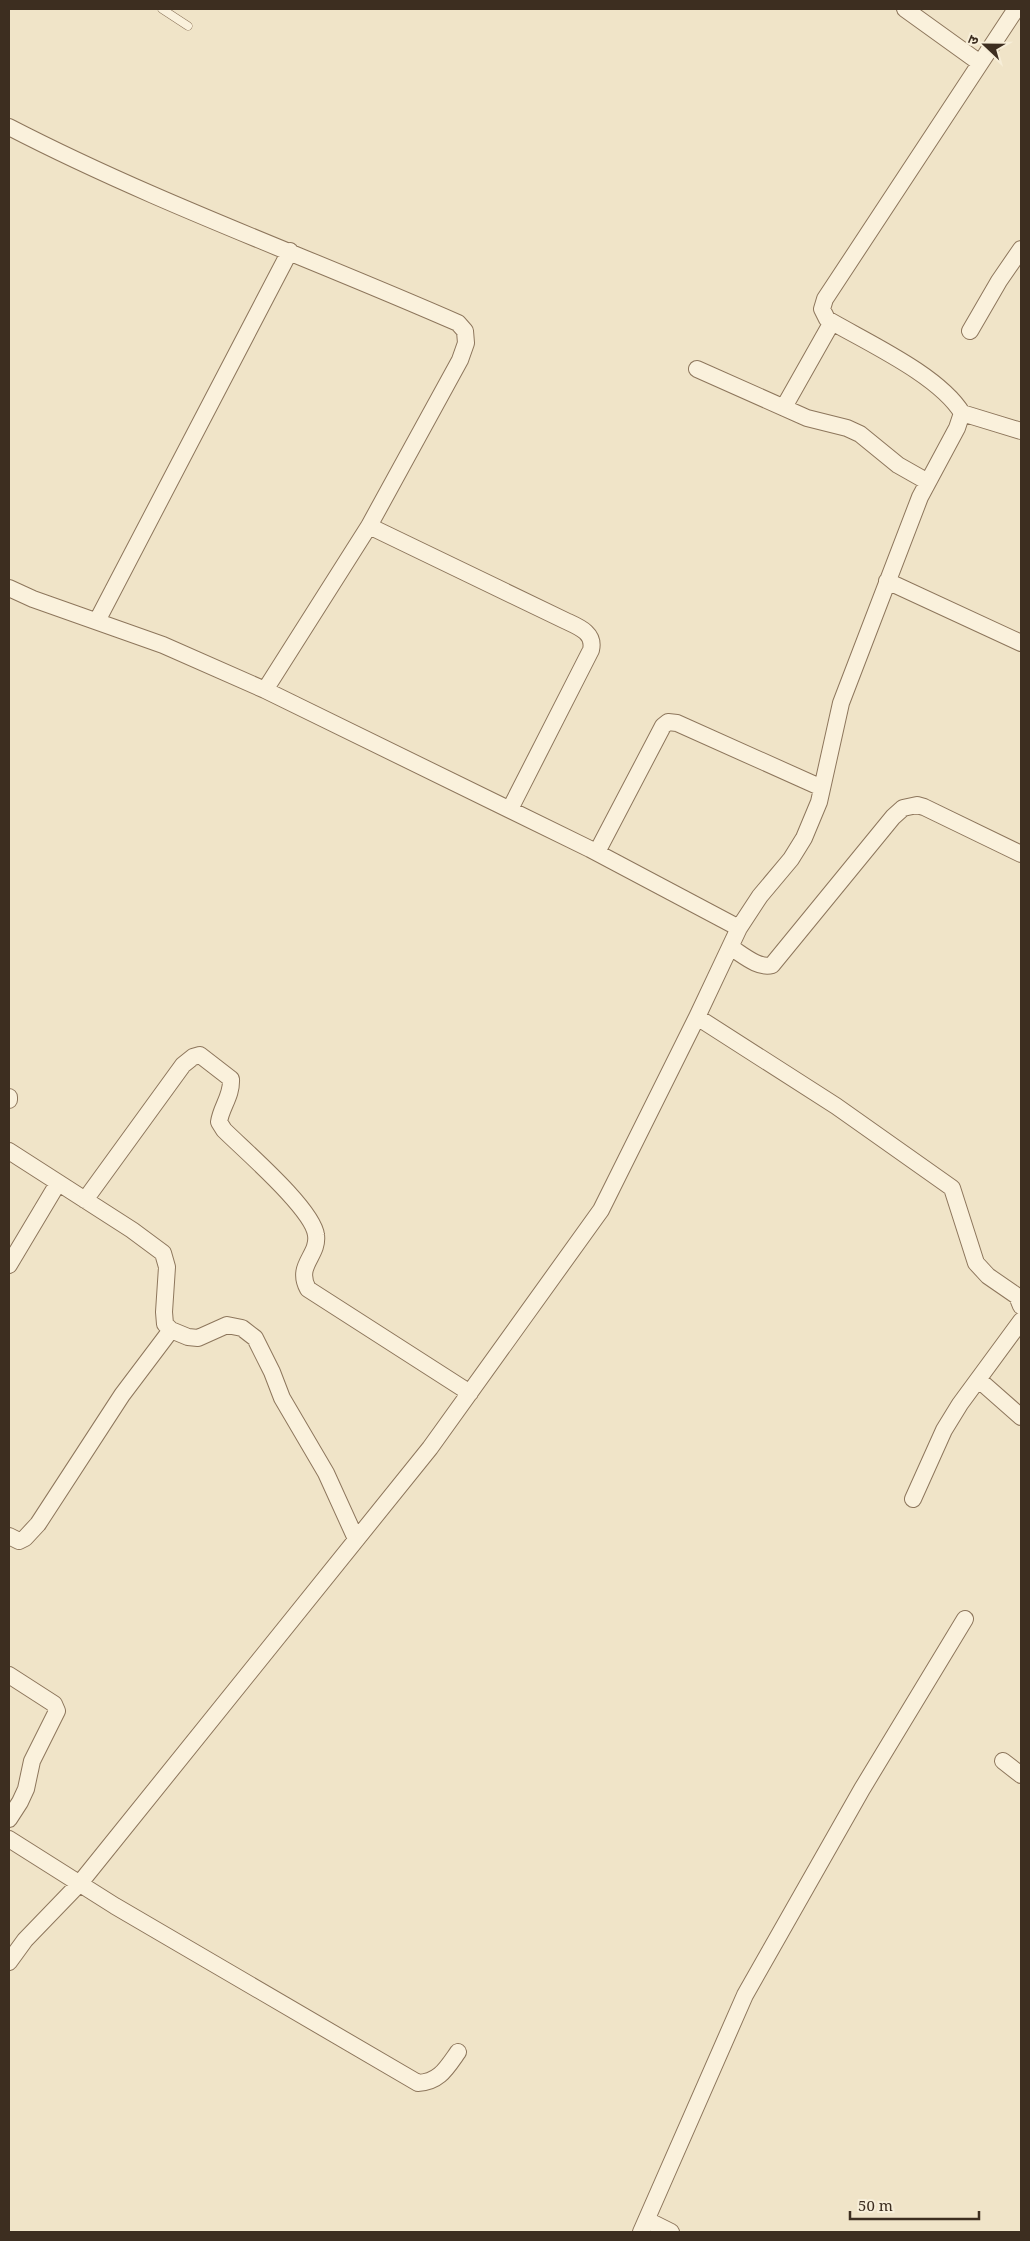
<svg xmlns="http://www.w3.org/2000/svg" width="1030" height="2241" viewBox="0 0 1030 2241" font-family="'Noto Serif','Noto Sans Devanagari',serif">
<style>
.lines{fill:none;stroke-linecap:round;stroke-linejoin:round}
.service-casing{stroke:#8d765c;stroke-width:9}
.minor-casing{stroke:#8d765c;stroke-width:18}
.service{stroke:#faf1dc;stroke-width:8}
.minor{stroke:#faf1dc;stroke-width:16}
</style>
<rect width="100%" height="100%" fill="#f0e4c8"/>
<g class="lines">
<defs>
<path id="service" d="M162,9L188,26"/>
<path id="minor" d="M905,9L980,63
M9,127C154,202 308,257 458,323L465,331L466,343L460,360L369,526L265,690
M970,331L999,281L1021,249
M697,369L807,418L847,428L860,434L898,465L928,482
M784,407L832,322
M962,413L1021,431
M369,526L566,621C579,627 595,633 591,650L510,809
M887,581L1021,643
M9,588L33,599L163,645L265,690L590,849L739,928
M97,621L290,251
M597,852L663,726L668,722L677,723L822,788
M730,947C742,954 758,969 772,965L893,817L903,808L917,805L924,807L1021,854
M697,1017L836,1106L952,1188L976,1263L988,1276L1017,1296L1021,1306
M9,1097V1100
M9,1151L132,1230L163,1253L167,1267L164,1312L165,1324L171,1330L188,1337L198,1338L227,1325L242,1328L255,1338L272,1372L282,1398L326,1473L356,1539
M85,1200L183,1065L193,1057L200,1055L231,1079C232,1096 221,1107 219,1122L224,1130C244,1150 313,1209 316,1235C319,1256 295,1265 308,1289L470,1393
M9,1265L58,1183
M979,1380L1021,1417
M913,1499L944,1430L960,1404L1021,1321
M9,1536L19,1541L25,1538L38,1524L122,1395L171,1330
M9,1675L54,1704L57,1711L32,1761L26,1789L20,1802L9,1819
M1003,1761L1021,1775
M9,1839L115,1906L418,2083C439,2082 446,2069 458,2052
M9,1962L25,1940L80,1883L430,1448L601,1210L697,1017L739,928L760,896L791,859L804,838L819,802L841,703L920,497L957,428L962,413C939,375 866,342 827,319L822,309L825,299L1016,9
M647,2220L671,2232
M641,2232L745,1995L862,1789L965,1619"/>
</defs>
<use href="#service" class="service-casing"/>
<use href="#minor" class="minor-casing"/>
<use href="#service" class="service"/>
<use href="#minor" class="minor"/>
</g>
<rect width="1030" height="2241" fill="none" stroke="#3d2e20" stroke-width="20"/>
<g transform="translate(985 45) rotate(292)" stroke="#f7eed8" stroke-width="4" paint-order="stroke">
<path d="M0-4L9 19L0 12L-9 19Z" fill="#3d2e20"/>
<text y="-8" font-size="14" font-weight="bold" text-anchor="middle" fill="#3d2e20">उ</text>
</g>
<path d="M850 2211v8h129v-8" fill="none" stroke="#3d2e20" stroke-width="2.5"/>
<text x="858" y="2211" font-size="15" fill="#3d2e20" stroke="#f7eed8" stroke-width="4" paint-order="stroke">50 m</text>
</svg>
